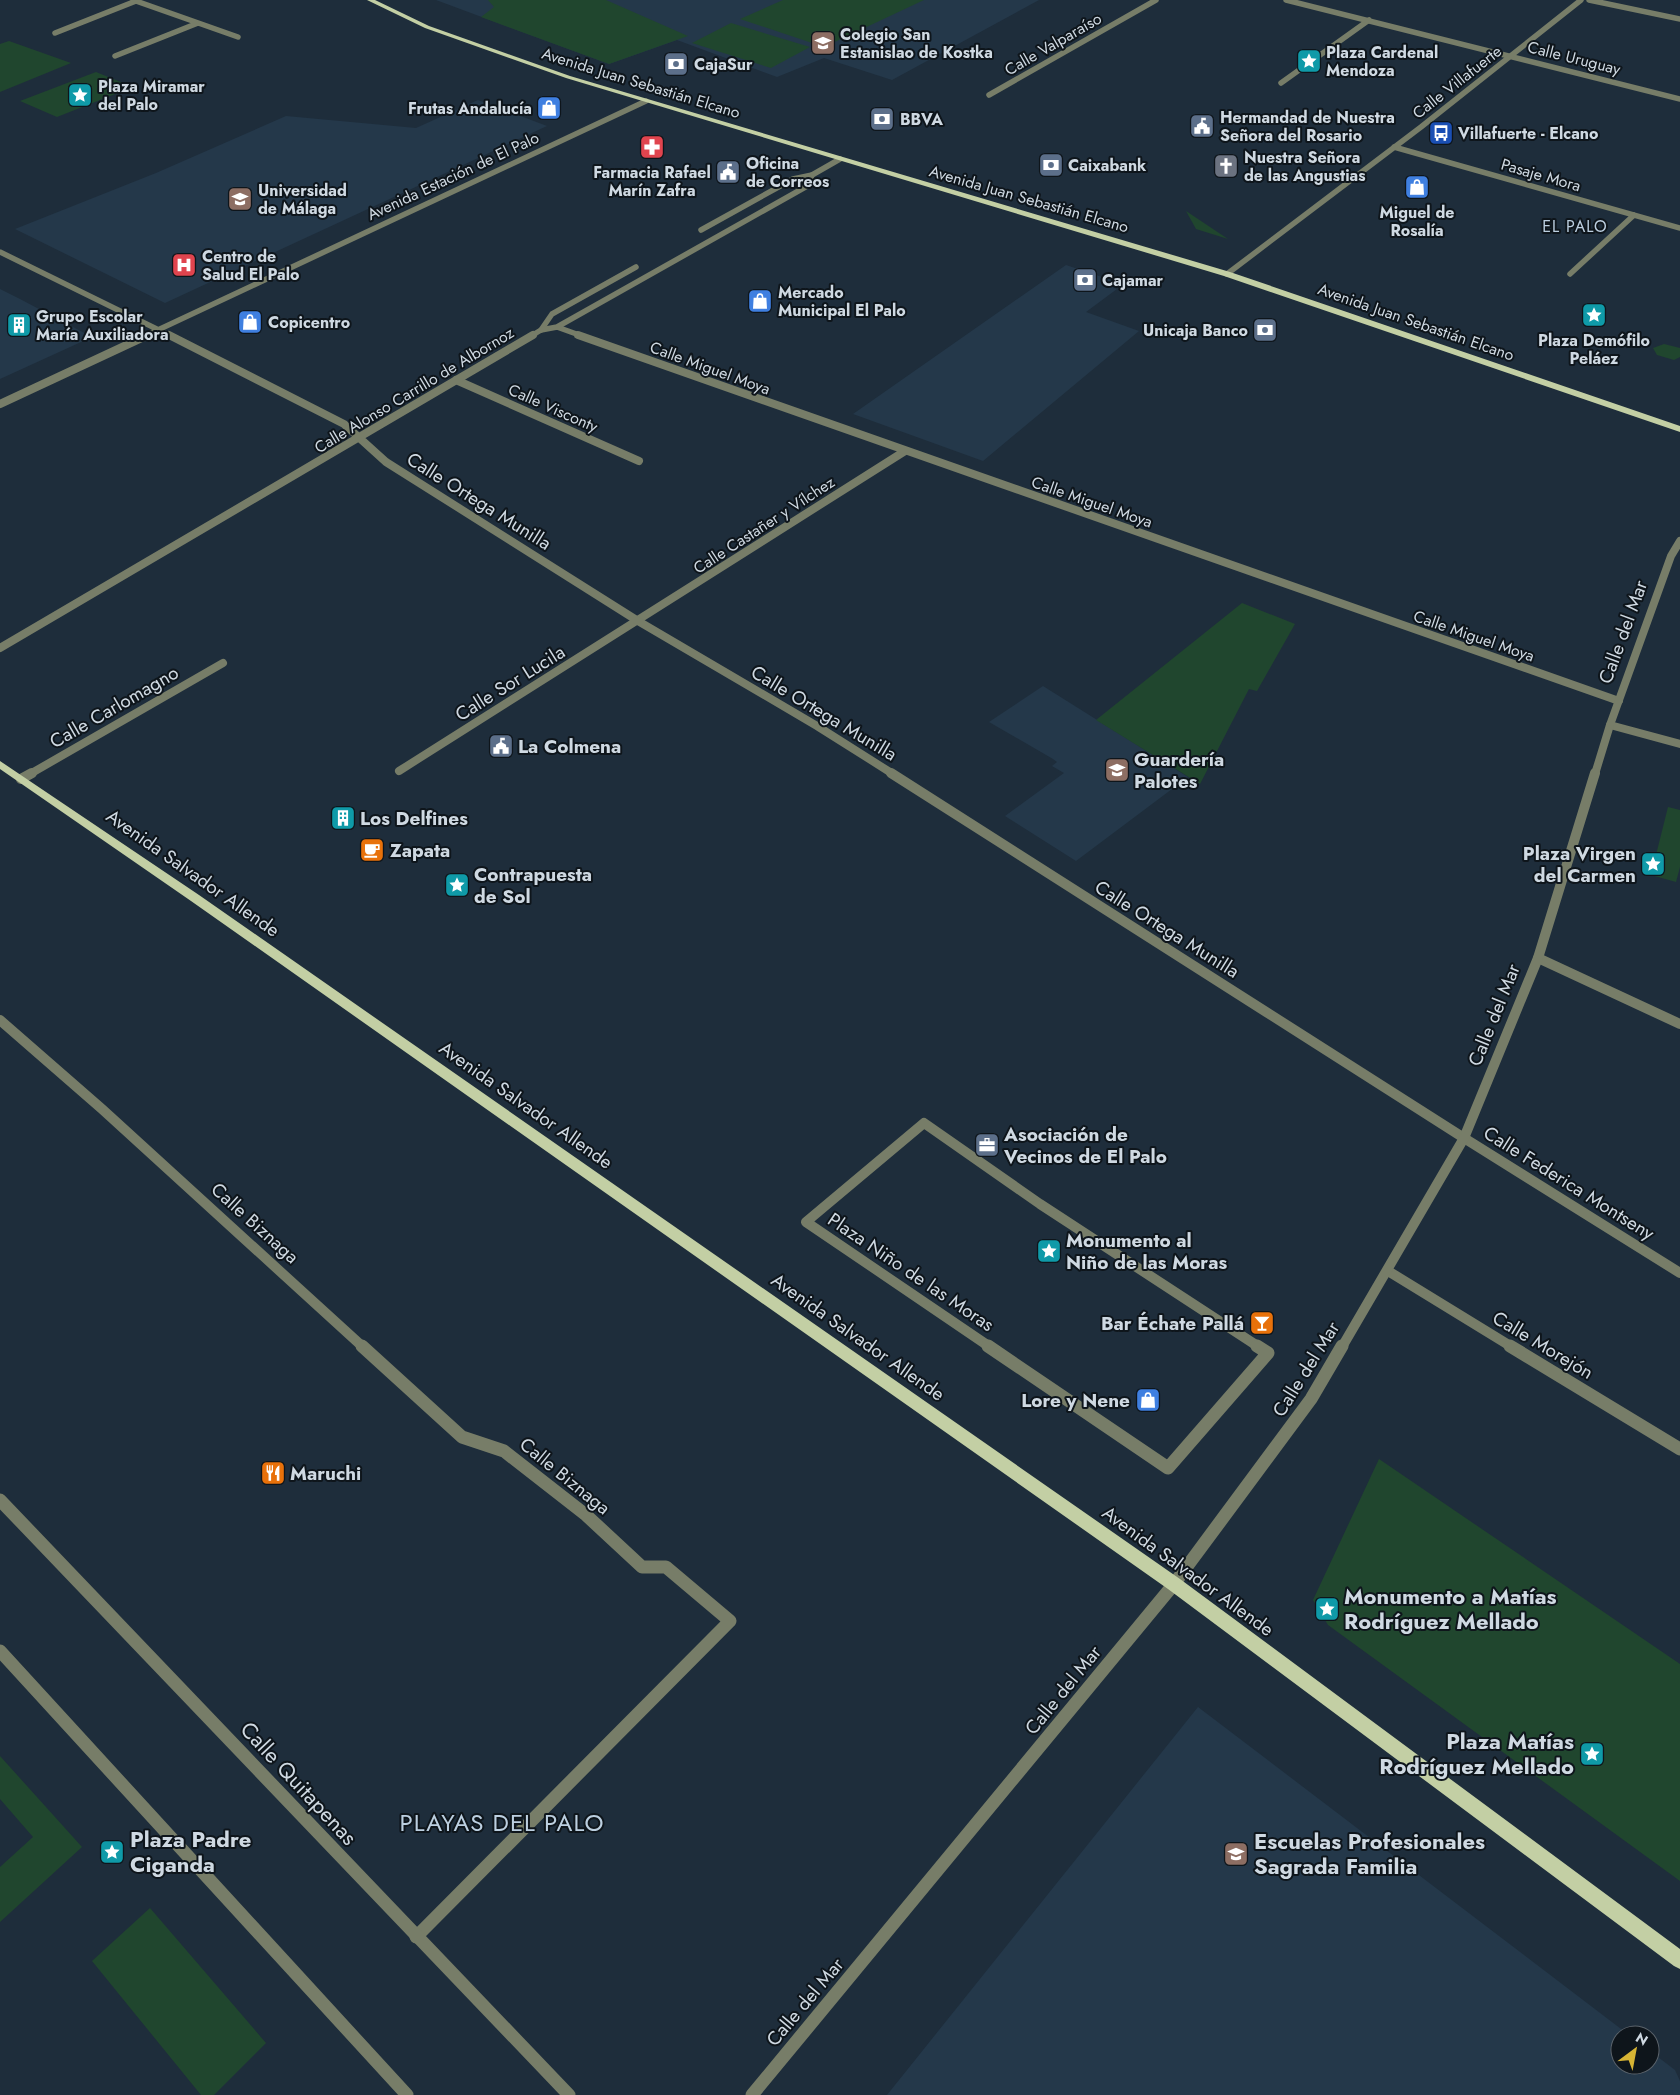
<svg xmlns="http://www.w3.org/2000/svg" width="1680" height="2095" viewBox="0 0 1680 2095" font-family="Jost,sans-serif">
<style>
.built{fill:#24384a}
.green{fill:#20462e}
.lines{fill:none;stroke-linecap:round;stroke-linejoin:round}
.service-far2{stroke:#777d68;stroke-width:5.5}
.service-far1{stroke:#777d68;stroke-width:10}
.service{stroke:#777d68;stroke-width:13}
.pedestrian-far2{stroke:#777d68;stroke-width:8}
.pedestrian-far1{stroke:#777d68;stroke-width:10}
.pedestrian{stroke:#777d68;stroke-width:13}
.minor-far3{stroke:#777d68;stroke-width:5.5}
.minor-far2{stroke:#777d68;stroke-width:8}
.minor-far1{stroke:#777d68;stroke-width:10}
.minor{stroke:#777d68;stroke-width:13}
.tertiary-far3{stroke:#777d68;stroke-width:5.5}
.tertiary-far2{stroke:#777d68;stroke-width:8}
.tertiary-far1{stroke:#777d68;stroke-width:10}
.tertiary{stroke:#777d68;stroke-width:13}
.primary{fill:#c3cfa4;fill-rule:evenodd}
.labels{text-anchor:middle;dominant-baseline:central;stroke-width:4;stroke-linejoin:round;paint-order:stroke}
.far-poi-label{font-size:16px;font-weight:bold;fill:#cfd9e2;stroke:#0e151b;text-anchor:start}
.far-street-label{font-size:16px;fill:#cfd9e2;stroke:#0e151b}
.far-neighbourhood-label{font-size:16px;letter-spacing:1px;fill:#bccfe0;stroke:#0e151b}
.street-label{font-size:19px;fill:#cfd9e2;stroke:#0e151b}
.poi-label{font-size:19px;font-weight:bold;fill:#cfd9e2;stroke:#0e151b;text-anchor:start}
.near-poi-label{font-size:22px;font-weight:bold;fill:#cfd9e2;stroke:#0e151b;text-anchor:start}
.near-street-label{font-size:22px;fill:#cfd9e2;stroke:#0e151b}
.near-neighbourhood-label{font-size:24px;letter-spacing:1px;fill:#bccfe0;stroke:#0e151b}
</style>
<rect width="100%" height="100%" fill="#1e2d3b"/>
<path class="built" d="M436,0H1039L892,80L824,58L777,77L677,40L609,64Z
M478,100L547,126L165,303L15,229L156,173L286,116L416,128Z
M1066,265L1120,283L1113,288L1117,289L1086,312L1139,331L983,461L853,414Z
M0,289L20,299L92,337L0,379Z
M1043,686L1188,777L1076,861L1005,816L1064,773L1052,766L1057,762L1053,759L989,722Z
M1198,1707L1629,2035H1620V2065H1650V2051L1675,2070L1680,2081V2095H887Z"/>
<path class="green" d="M488,0H606L688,36L609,64L481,17L494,7Z
M783,0H924L824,47L740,19Z
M731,23L810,47L771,68L692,43Z
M9,41L71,63L0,92V44Z
M96,72L133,87L57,117L20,101Z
M1186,211L1228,239L1196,229Z
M1664,344L1680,348V357L1674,360L1657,355L1653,348Z
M1242,603L1295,624L1257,691L1249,689L1200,784L1096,720Z
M1668,807L1680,810V867L1676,882L1651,875Z
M1379,1459L1680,1664V1881L1328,1625L1313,1600Z
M0,1756L82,1847L0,1922V1867L33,1837L0,1799Z
M150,1908L266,2043L214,2095H201L92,1961Z"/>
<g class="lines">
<path class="service-far2" d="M133,0L238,37
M55,33L136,1
M115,56L198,23
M1281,83L1369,20
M701,230L793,179L812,175
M541,330L552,314L636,267"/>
<path class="service-far1" d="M0,1020L102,1109L363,1347"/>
<path class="service" d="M362,1346L462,1437L504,1451L586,1515L642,1567H666L730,1621L416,1937"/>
<path class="pedestrian-far2" d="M456,380L639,461
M399,771L905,451
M30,774L223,663"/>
<path class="pedestrian-far1" d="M21,779L32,773
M1464,1138L1680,1273
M1388,1271L1512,1347
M990,1347L806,1222L924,1123L1040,1204L1259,1347"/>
<path class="pedestrian" d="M988,1346L1168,1468L1268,1353L1257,1346
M1510,1346L1680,1449
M0,1651L407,2095"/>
<path class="minor-far3" d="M1286,0L1680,99
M1589,0L1680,19
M989,95L1156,0
M1394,147L1680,228
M0,252L171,336
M1570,274L1634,215
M557,327L582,336
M145,336L646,101
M531,336L541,330L557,327L809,185L812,175L840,159"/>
<path class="minor-far2" d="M169,335L344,424L386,462L638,621L817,726L893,774
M578,335L1619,701
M0,404L148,335
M0,648L533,335
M1610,725L1680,744"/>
<path class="minor-far1" d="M891,773L1464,1138
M1538,958L1680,1024"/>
<path class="minor" d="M0,1500L569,2095
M752,2095L1174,1584"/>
<path class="tertiary-far3" d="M1227,274L1421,127L1581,0"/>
<path class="tertiary-far2" d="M1595,774L1610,725L1671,556L1680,541"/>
<path class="tertiary-far1" d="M1342,1347L1464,1138L1538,958L1595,773"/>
<path class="tertiary" d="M1174,1584L1311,1399L1342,1346"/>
<path class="primary" d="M367,0H375L429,26L570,76L1230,272L1680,426V432L1224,276L566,78L425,28Z
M0,761L199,895L1180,1579L1680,1949V1969L1674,1966L1168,1589L191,901L0,769Z"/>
</g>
<defs>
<symbol id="school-square" viewBox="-11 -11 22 22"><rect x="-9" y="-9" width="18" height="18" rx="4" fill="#8d6e63" stroke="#0e151b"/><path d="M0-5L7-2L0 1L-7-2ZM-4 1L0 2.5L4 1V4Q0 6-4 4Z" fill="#fff"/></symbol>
<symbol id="sight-square" viewBox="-11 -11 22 22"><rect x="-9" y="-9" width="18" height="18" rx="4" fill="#0f9aa8" stroke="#0e151b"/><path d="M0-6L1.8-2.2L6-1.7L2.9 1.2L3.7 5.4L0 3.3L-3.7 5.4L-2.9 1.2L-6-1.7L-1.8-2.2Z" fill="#fff"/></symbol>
<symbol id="bank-square" viewBox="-11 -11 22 22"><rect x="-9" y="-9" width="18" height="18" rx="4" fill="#5c6f8a" stroke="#0e151b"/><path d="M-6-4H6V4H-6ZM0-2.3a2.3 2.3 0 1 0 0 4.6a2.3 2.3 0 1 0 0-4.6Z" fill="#fff"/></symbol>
<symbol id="shop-square" viewBox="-11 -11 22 22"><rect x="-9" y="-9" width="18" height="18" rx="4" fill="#3f7fe0" stroke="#0e151b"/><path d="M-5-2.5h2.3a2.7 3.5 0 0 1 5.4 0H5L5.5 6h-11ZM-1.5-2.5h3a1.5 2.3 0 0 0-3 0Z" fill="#fff"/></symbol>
<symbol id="civic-square" viewBox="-11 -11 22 22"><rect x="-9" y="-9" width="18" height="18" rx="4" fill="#5c6f8a" stroke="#0e151b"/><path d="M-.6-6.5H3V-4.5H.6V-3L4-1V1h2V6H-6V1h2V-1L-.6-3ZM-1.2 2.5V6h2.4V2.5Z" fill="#fff"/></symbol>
<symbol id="bus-square" viewBox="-11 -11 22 22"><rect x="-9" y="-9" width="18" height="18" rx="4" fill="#1a4fb4" stroke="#0e151b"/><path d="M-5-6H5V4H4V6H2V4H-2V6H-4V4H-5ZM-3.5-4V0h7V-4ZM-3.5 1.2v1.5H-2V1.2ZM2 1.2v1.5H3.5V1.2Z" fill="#fff"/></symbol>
<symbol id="pharmacy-square" viewBox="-11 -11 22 22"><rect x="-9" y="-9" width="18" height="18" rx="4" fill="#e0444e" stroke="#0e151b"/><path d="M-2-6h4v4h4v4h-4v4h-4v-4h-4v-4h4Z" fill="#fff"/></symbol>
<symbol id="church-square" viewBox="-11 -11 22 22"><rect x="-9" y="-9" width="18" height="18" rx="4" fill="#6b7280" stroke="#0e151b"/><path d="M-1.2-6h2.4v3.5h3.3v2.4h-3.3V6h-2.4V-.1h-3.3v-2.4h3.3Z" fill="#fff"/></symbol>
<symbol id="university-square" viewBox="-11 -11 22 22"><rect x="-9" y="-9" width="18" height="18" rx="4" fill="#8d6e63" stroke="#0e151b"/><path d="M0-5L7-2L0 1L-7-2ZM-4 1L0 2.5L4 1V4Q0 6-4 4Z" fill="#fff"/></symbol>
<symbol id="hospital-square" viewBox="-11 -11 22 22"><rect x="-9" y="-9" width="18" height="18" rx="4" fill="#e0444e" stroke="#0e151b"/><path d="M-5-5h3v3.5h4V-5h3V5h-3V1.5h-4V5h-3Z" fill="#fff"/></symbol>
<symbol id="building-square" viewBox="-11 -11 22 22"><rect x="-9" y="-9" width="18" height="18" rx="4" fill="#0f9aa8" stroke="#0e151b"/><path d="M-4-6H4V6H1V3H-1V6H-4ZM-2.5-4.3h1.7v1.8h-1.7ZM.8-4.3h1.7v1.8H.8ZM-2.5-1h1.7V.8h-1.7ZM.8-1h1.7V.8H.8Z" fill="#fff"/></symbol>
<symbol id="cafe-square" viewBox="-11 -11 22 22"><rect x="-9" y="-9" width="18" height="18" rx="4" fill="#e8710a" stroke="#0e151b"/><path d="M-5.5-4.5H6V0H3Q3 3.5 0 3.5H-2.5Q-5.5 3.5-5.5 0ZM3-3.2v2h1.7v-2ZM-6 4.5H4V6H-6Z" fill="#fff"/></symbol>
<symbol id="office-square" viewBox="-11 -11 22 22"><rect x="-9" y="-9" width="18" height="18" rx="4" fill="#5c6f8a" stroke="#0e151b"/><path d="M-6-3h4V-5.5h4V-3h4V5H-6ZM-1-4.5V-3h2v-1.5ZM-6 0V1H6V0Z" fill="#fff"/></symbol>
<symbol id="bar-square" viewBox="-11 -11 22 22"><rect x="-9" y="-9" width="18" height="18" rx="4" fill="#e8710a" stroke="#0e151b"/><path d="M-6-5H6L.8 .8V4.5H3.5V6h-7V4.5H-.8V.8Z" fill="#fff"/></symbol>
<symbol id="restaurant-square" viewBox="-11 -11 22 22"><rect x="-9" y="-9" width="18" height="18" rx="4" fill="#e8710a" stroke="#0e151b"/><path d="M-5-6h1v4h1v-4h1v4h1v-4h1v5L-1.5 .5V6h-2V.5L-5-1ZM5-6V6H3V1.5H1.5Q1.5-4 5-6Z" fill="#fff"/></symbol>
</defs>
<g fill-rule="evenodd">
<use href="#school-square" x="809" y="29" width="28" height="28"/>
<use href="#sight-square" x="1295" y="47" width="28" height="28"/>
<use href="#bank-square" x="662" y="50" width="28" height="28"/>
<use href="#sight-square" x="66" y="81" width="28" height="28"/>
<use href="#shop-square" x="535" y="94" width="28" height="28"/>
<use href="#bank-square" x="868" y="105" width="28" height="28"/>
<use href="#civic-square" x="1188" y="112" width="28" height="28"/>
<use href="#bus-square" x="1427" y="119" width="28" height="28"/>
<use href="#pharmacy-square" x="638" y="133" width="28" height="28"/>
<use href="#bank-square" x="1037" y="151" width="28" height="28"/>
<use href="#church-square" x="1212" y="152" width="28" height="28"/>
<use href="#civic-square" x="714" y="158" width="28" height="28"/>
<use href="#shop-square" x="1403" y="173" width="28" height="28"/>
<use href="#university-square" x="226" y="185" width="28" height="28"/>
<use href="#hospital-square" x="170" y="251" width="28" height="28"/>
<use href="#bank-square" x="1071" y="266" width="28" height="28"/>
<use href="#shop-square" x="746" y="287" width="28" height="28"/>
<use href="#sight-square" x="1580" y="301" width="28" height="28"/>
<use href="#shop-square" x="236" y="308" width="28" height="28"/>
<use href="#building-square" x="5" y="311" width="28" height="28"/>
<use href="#bank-square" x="1251" y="316" width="28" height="28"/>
<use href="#civic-square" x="487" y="732" width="28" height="28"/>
<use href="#school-square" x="1103" y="756" width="28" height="28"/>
<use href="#building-square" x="329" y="804" width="28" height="28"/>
<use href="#cafe-square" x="358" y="836" width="28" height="28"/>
<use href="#sight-square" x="1639" y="850" width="28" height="28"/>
<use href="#sight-square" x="443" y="871" width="28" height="28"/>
<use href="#office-square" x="973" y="1131" width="28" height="28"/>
<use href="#sight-square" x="1035" y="1237" width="28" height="28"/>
<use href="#bar-square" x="1248" y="1309" width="28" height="28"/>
<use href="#shop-square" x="1134" y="1386" width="28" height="28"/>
<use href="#restaurant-square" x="259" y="1459" width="28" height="28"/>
<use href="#sight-square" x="1313" y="1595" width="28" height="28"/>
<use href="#sight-square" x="1578" y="1740" width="28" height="28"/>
<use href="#sight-square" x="98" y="1838" width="28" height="28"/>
<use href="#school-square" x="1222" y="1840" width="28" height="28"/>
</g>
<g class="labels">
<g class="far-poi-label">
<text x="840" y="34">Colegio San<tspan x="840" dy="18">Estanislao de Kostka</tspan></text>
<text x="1326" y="52">Plaza Cardenal<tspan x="1326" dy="18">Mendoza</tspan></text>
<text x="694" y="64">CajaSur</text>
<text x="98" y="86">Plaza Miramar<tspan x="98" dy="18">del Palo</tspan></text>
<text x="532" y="108" text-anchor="end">Frutas Andalucía</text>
<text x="1220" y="117">Hermandad de Nuestra<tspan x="1220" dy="18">Señora del Rosario</tspan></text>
<text x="900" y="119">BBVA</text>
<text x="1458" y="133">Villafuerte - Elcano</text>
<text x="1244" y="157">Nuestra Señora<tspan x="1244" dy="18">de las Angustias</tspan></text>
<text x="746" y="163">Oficina<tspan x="746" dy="18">de Correos</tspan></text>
<text x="1068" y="165">Caixabank</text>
<text x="652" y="172" text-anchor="middle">Farmacia Rafael<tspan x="652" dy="18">Marín Zafra</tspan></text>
<text x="258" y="190">Universidad<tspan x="258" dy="18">de Málaga</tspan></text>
<text x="1417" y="212" text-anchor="middle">Miguel de<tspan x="1417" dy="18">Rosalía</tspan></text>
<text x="202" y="256">Centro de<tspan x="202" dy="18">Salud El Palo</tspan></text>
<text x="1102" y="280">Cajamar</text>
<text x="778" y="292">Mercado<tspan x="778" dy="18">Municipal El Palo</tspan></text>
<text x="36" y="316">Grupo Escolar<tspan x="36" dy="18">María Auxiliadora</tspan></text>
<text x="268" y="322">Copicentro</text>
<text x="1248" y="330" text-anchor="end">Unicaja Banco</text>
<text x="1594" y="340" text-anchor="middle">Plaza Demófilo<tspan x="1594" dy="18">Peláez</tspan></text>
</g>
<g class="far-street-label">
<text transform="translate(1053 44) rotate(-30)">Calle Valparaíso</text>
<text transform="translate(1574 58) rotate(14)">Calle Uruguay</text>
<text transform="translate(1457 82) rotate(-38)">Calle Villafuerte</text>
<text transform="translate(641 83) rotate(17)">Avenida Juan Sebastián Elcano</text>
<text transform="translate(1541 175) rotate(16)">Pasaje Mora</text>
<text transform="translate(453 176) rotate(-25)">Avenida Estación de El Palo</text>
<text transform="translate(1029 199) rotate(16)">Avenida Juan Sebastián Elcano</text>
<text transform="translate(1416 322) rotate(19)">Avenida Juan Sebastián Elcano</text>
<text transform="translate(710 368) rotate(20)">Calle Miguel Moya</text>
<text transform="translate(414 390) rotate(-31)">Calle Alonso Carrillo de Albornoz</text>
<text transform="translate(553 408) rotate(24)">Calle Visconty</text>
<text transform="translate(1092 502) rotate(19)">Calle Miguel Moya</text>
<text transform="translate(764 525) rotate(-33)">Calle Castañer y Vílchez</text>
<text transform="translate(1474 636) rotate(19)">Calle Miguel Moya</text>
</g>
<g class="far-neighbourhood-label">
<text x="1575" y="226">EL PALO</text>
</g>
<g class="street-label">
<text transform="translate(479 501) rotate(32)">Calle Ortega Munilla</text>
<text transform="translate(1623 632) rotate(-70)">Calle del Mar</text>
<text transform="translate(510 683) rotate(-32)">Calle Sor Lucila</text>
<text transform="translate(114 707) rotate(-30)">Calle Carlomagno</text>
<text transform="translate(824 713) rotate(31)">Calle Ortega Munilla</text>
<text transform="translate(193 873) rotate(35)">Avenida Salvador Allende</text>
<text transform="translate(1167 929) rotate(32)">Calle Ortega Munilla</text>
<text transform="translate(1494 1015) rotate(-68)">Calle del Mar</text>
<text transform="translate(526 1105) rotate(35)">Avenida Salvador Allende</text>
<text transform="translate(1569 1183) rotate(32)">Calle Federica Montseny</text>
<text transform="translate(255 1223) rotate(42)">Calle Biznaga</text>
<text transform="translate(911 1272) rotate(34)">Plaza Niño de las Moras</text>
<text transform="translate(858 1337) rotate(35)">Avenida Salvador Allende</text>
<text transform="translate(1543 1345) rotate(31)">Calle Morejón</text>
<text transform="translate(1306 1369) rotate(-58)">Calle del Mar</text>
<text transform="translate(565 1476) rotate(39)">Calle Biznaga</text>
<text transform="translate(1188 1571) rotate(36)">Avenida Salvador Allende</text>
<text transform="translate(1063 1690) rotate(-51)">Calle del Mar</text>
<text transform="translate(805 2002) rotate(-50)">Calle del Mar</text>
</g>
<g class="poi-label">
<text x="518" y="746">La Colmena</text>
<text x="1134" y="759">Guardería<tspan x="1134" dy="22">Palotes</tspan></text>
<text x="360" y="818">Los Delfines</text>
<text x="390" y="850">Zapata</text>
<text x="1636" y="853" text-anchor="end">Plaza Virgen<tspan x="1636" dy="22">del Carmen</tspan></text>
<text x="474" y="874">Contrapuesta<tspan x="474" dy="22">de Sol</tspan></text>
<text x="1004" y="1134">Asociación de<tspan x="1004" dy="22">Vecinos de El Palo</tspan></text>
<text x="1066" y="1240">Monumento al<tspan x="1066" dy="22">Niño de las Moras</tspan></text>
<text x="1244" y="1323" text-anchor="end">Bar Échate Pallá</text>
<text x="1130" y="1400" text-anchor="end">Lore y Nene</text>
<text x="290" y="1473">Maruchi</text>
</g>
<g class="near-poi-label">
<text x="1344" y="1596">Monumento a Matías<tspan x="1344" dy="25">Rodríguez Mellado</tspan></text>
<text x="1574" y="1741" text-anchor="end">Plaza Matías<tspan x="1574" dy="25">Rodríguez Mellado</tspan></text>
<text x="130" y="1839">Plaza Padre<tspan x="130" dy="25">Ciganda</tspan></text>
<text x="1254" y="1841">Escuelas Profesionales<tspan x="1254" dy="25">Sagrada Familia</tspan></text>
</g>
<g class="near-street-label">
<text transform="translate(299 1783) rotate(47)">Calle Quitapenas</text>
</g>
<g class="near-neighbourhood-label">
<text x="502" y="1822">PLAYAS DEL PALO</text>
</g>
</g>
<g transform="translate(1635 2050) rotate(32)"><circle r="24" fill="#0e151b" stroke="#5b636b"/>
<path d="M0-4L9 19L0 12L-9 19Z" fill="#d7b434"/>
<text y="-8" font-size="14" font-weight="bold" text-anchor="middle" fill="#cfd9e2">N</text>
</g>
</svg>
